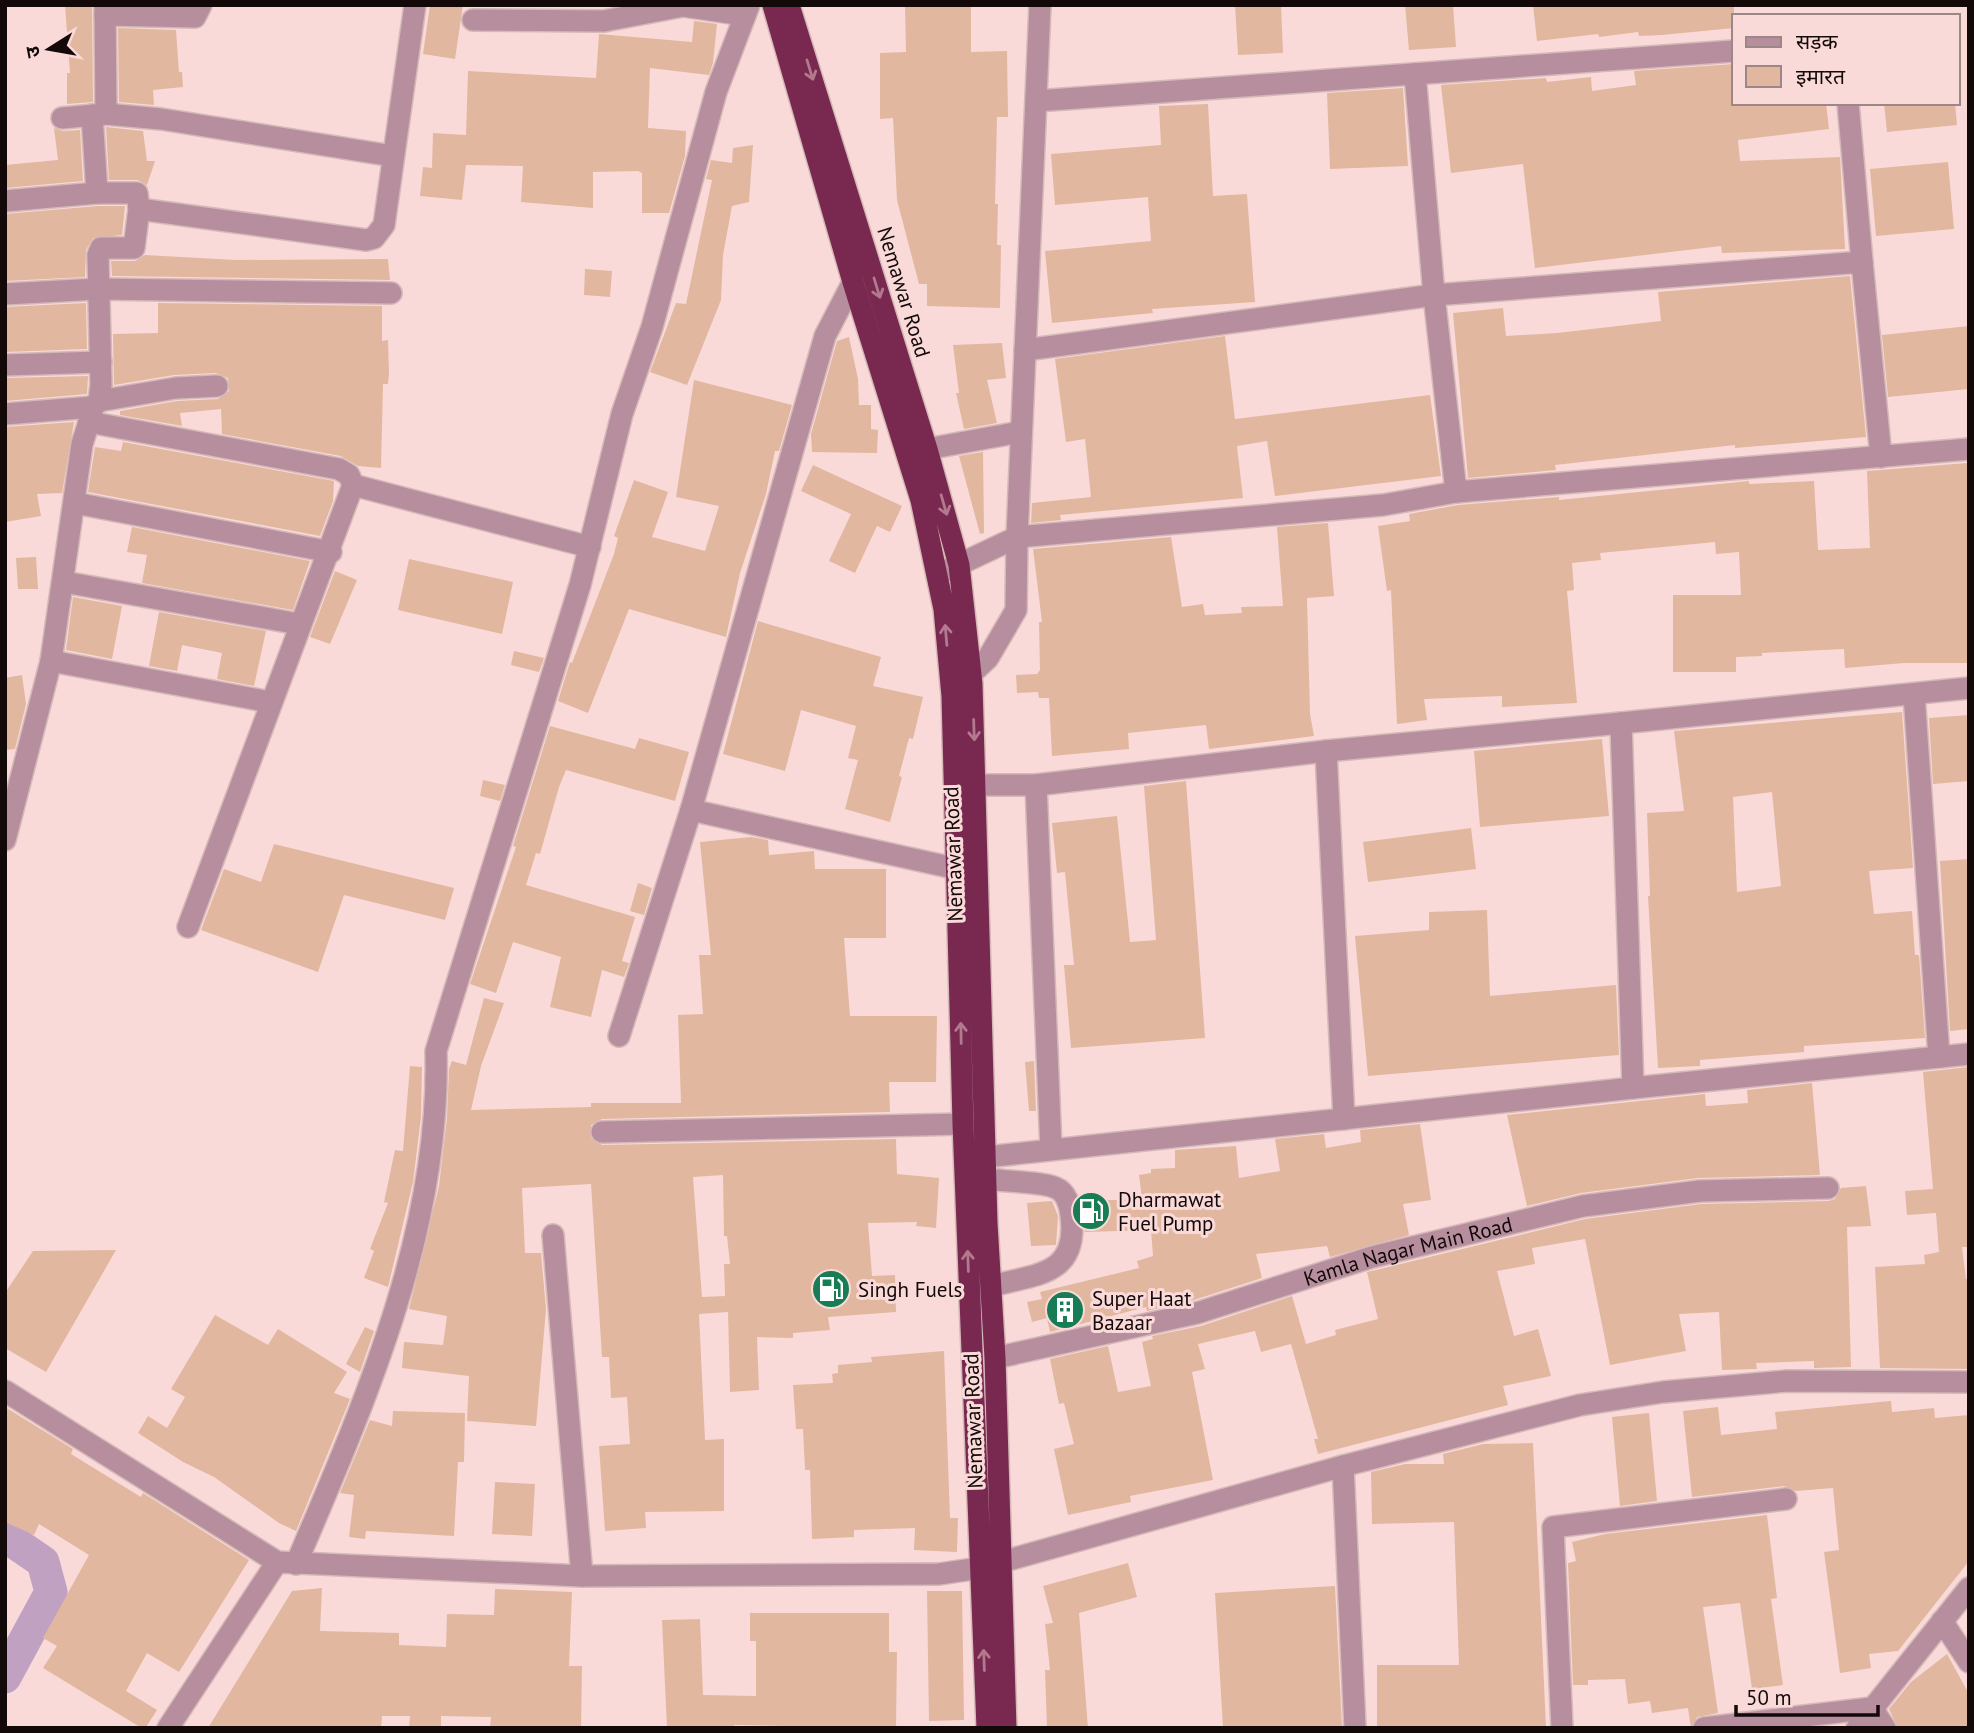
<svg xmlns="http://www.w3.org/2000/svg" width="1974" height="1733" viewBox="0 0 1974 1733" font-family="'PT Sans','Noto Sans Devanagari',sans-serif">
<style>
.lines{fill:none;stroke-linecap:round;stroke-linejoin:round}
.river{stroke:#c1a1c2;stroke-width:33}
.building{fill:#e2b7a0;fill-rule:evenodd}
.minor-casing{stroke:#d4b9b8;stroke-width:24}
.highway-casing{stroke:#d4b9b8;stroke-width:24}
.minor{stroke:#b68e9e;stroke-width:21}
.highway{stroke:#792950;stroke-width:21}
.oneway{stroke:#b3798e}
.labels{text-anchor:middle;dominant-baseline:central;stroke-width:6;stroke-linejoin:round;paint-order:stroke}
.street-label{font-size:21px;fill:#130909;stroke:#f9dad9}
.poi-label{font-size:21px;fill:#130909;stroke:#f9dad9;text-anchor:start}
</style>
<rect width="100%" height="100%" fill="#f9dad9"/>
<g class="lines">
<path class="river" d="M5,1536L43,1562L51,1592L5,1677"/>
</g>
<path class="building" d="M65,5H92L93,102L67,104V73H70Z
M430,5H463L455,59L423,54Z
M905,5H971V52L1007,51L1008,117H997L995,204H998L997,245H1001L1000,308L927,306V284H919L897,200L893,118L880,119V53L906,52Z
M1235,5H1281L1283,53L1238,55Z
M1405,5H1453L1456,47L1409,50Z
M1533,5H1734V28L1662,35L1639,36L1638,32L1599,37L1598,34L1537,41Z
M694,21L717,24L713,63L709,75L650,68L648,128L686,131L685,156L669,213H642V173L638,171L593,172V208L521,202L523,166L466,165L462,200L420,196L423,167L432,168L433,133L466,135L468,71L596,78L599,34L692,42Z
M118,28L176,30L179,72H182L183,87L153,90L154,105L119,102Z
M1734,64V103H1826L1829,129L1738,140L1740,161L1840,157L1845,249L1722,253L1721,246L1535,268L1523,164L1451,173L1441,85L1546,78L1547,82L1591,77L1592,91L1636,85L1634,71Z
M1403,88L1408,166L1330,169L1327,93Z
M1884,103H1955L1957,125L1887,132Z
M1208,104L1213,196L1247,194L1255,302L1152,309L1153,313L1052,323L1045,251L1151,241L1148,197L1055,205L1051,154L1161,145L1159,106Z
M106,127L143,131L147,161H155L147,185L138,180H109Z
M54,128L63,131L80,130L83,181L5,188V165L58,160Z
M753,145L749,202L732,206L723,255L721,300L687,385L650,372L676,303L686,304L712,180L706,179L711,160L732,163L733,148Z
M1948,162L1954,229L1876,236L1870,169Z
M98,206H125L122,235L93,238L86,250L85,277L5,281V214Z
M145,255L236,260L388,259L390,280L112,276L111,261H135Z
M585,269L612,271L610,297L584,295Z
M1850,276L1866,437L1735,448V445L1555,465L1556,470L1468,478L1453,313L1503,308L1506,336L1557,333L1661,321L1658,292Z
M86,303L87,349L5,352V307Z
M158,303L382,306V341L388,340L389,373L388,384H383L381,468L358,466L341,456L222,434L221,409L180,413L182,426L120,415V411L177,401L218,399L229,391L228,378L216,373L174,375L114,385L113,334L158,333Z
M1969,326V389L1888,397L1882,335Z
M1225,336L1235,419L1430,395L1441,476L1275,496L1267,441L1237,446L1243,498L1060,515L1061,520L1031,523L1032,503L1091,497L1085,439L1066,442L1055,359Z
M849,337L858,379L859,405H871V429L878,430L877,453L812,452L811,434L837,341Z
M1002,343L1006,378L987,380L997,423L964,429L956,393H959L953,345Z
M88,376L87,394L5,401V378Z
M694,380L792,405L779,451H775L766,494L740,573L726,637L629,609L588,713L558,701L570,662L572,663L614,554L618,538L614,536L634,480L668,492L652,537L705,551L719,506L676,497Z
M74,422L62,493L37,494L41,516L5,522V427Z
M123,442L334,481L333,501L320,536L88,492L95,447L121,451Z
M983,452L984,533L980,534L959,456Z
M1967,463L1969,663H1904L1845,668L1844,649L1762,653V656L1736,657V672H1673V595H1741L1739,552L1716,554L1715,542L1600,553L1601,560L1572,563L1574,590L1567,591L1577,703L1502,707V696L1424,699L1427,720L1397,724L1391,590L1387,591L1378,526L1410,521L1409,514L1458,505L1559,497V500L1749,481V484L1814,481L1818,550L1870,548L1867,471Z
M813,465L902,506L890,532L877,526L855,573L829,561L851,514L801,491Z
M1328,523L1334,596L1307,598L1310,714L1314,736L1209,749L1206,725L1128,733L1129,749L1052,756L1049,698H1039L1038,692L1017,693L1016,675L1037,674L1040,670L1039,622H1042L1033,549L1171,537L1182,607L1203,604L1205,615L1242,613L1241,607L1283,606L1277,527Z
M132,527L310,561L293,610L142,583L147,555L127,552Z
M36,557L38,589H18L16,558Z
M409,559L513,582L502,634L398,610Z
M335,571L357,580L330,644L310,637Z
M73,597L122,606L112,659L66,650Z
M159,612L266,631L254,686L217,679L222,653L182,645L177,671L149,666Z
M758,621L881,657L873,686L923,697L913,739L909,738L899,776L902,777L890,822L845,809L858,760L848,758L856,726L801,710L785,771L723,754Z
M514,651L544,658L539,672L511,665Z
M22,675L26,704L15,749L5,750V678Z
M1902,712L1913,868L1869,871L1874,914L1912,911L1915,955H1919L1925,1038L1804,1046V1052L1700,1060V1066L1658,1068L1648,896H1650L1647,813L1684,811L1674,731ZM1772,792L1781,886L1737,892L1733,797Z
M1969,715V781L1933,784L1929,718Z
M550,726L635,749L639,738L689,752L675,801L566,770L559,787L540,854L536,853L526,885L635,917L622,961L629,963L624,977L602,970L591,1017L550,1007L561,957L513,942L496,993L470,984L516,847L513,846Z
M1602,739L1609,816L1480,827L1474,751Z
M483,780L505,785L500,801L480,796Z
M1186,781L1205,1038L1071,1048L1064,965H1074L1065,872L1057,873L1052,823L1117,816L1130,942L1156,940L1144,786Z
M1471,828L1476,869L1368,882L1363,842Z
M751,837L768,840L769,855L814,851L815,869H886V938H844L850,1016H937L936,1082H889L890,1112L602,1119L591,1125V1138L602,1145L896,1139L897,1174L939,1178L936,1228L916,1226L917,1222L868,1223L872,1276L895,1275L896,1312L828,1317L830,1330L793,1333V1338L757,1337L759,1390L730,1392L728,1312L699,1314L705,1440L724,1439V1511L645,1512L646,1528L605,1531L599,1446L630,1444L627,1397L611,1398L609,1357H602L591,1184L522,1188L525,1253H541L546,1309L536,1426L467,1421L469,1376L402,1368L404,1342L443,1345L447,1316L409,1309L439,1186L447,1118L449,1069L452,1061L466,1065L484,998L504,1003L481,1066L471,1110L591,1107V1103H681L678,1015L703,1014L699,955H711L700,842ZM723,1175L724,1236H727L730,1264H724L725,1296L702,1297L693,1177Z
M274,844L454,888L445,920L344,895L318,972L201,930L224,869L261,882Z
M1969,859V1029L1950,1031L1940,861Z
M638,883L652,888L644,915L630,911Z
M1487,910L1490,996L1616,985L1619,1055L1368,1076L1355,936L1429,930V912Z
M1034,1061L1036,1111H1029L1025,1062Z
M410,1066L422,1067L421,1117L413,1182L388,1287L364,1278L374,1251L370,1249L388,1203L384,1202L395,1150L403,1151Z
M1969,1067V1247H1962L1966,1279H1969V1369L1880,1368L1875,1267L1925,1264L1924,1255L1939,1252L1936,1213L1907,1215L1905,1191L1933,1189L1923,1072Z
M1812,1083L1820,1175L1698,1178L1581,1193L1527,1206L1507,1115L1705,1094L1706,1106L1748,1103L1747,1090Z
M1420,1124L1431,1200L1403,1204L1409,1235L1330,1257L1327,1246L1256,1254L1262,1278L1194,1300L1147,1311L1146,1307L1050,1332L1047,1318L1032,1322L1027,1302L1042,1299L1040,1292L1139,1268L1137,1261L1153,1256L1151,1230L1085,1232L1082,1201L1142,1199L1139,1175L1151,1173V1169L1175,1168V1150L1236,1146L1239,1178L1280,1171L1275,1139L1324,1134L1326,1148L1361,1142L1360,1130Z
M1866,1186L1871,1226L1847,1227L1851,1367L1814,1368V1361L1756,1363L1757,1369L1722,1370L1719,1312L1679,1314L1686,1351L1610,1365L1585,1239L1532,1248L1535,1264L1497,1271L1514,1336L1538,1329L1551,1376L1503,1386L1508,1405L1318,1454L1314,1439H1318L1291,1344L1261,1352L1255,1331L1198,1344L1205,1369L1192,1372L1213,1480L1130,1496L1131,1502L1068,1515L1054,1449L1074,1444L1064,1403L1059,1404L1050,1359L1108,1346L1118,1392L1151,1386L1142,1342L1153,1339L1152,1336L1201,1326L1292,1296L1306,1344L1336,1335L1335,1330L1378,1319L1367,1272L1376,1270L1585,1219L1701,1204L1828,1201L1835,1199L1841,1188Z
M1052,1201L1058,1216L1056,1245L1031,1246L1027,1203Z
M116,1250L46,1372L5,1348V1293L33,1251Z
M215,1315L268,1345L278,1329L347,1372L334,1393L350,1399L296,1531L279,1523L214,1477L183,1462L138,1433L148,1416L167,1428L185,1397L171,1389Z
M365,1327L374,1331L360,1372L346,1364Z
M944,1351L950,1518H958L957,1552L914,1550L915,1528L854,1530V1537L812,1539L810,1470H805L803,1429H796L793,1385L833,1383L832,1374L838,1373V1365L872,1362L871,1357Z
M1891,1401L1892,1412L1934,1408L1935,1418L1969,1415V1561L1898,1651L1869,1654L1871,1668L1840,1673L1824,1552L1839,1550L1833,1488L1796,1491L1784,1486L1692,1497L1683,1411L1718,1407L1721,1435L1777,1429L1775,1412Z
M5,1407L73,1449L71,1454L141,1497L143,1493L249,1560L179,1672L147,1653L126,1691L157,1710L146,1727H140L43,1668L57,1646L43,1638L89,1555L39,1524L34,1535L5,1522Z
M393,1411L465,1413L464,1462H458L454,1536L366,1531L365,1539L349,1537L354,1495L340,1493L370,1420L392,1426Z
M1649,1413L1657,1501L1620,1506L1612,1417Z
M1533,1443L1546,1728L1377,1727V1665H1459L1454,1522L1372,1524L1371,1472L1405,1464H1444L1443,1454L1483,1444Z
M495,1482L535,1484L532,1536L492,1534Z
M1767,1515L1777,1598L1771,1599L1783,1685L1752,1689L1740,1603L1703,1607L1718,1713L1697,1717L1691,1728L1688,1708L1652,1713L1650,1701L1628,1704L1625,1679L1588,1680V1685H1573L1568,1563L1576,1561L1572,1542L1605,1534Z
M1128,1563L1137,1597L1079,1613L1088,1728H1047L1045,1670H1050L1045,1624L1053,1623L1043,1586Z
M1335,1586L1342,1728H1223L1215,1593Z
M322,1588L320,1631L399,1633V1645L446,1647L447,1614L494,1615L495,1589L572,1592L569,1666H582L581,1728H490L491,1717L441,1716V1728L409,1727L410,1716H382L381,1728H208L292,1591Z
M927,1591H962L964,1720L929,1721Z
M750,1613H889V1652H897L896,1728L734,1725V1728H667L662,1620L700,1619L703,1695L756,1696V1641H750Z
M1947,1654L1969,1694V1728H1898L1889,1709L1911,1682Z"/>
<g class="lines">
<defs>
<g id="minor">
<path d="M105,5L106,114"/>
<path d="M105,15L195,17L201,5"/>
<path d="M473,20L604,21L683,6L744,15"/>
<path d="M1036,101L1734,51"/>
<path d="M1848,103L1862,262"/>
<path d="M92,115L97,193"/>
<path d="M62,118L106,114L161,119L393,156"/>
<path d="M5,201L97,193H137L139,209L134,248H101L98,255L101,385L99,401L93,407L89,422"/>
<path d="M139,209L366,240L374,238L384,225L415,5"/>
<path d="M5,294L98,289L391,293"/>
<path d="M1025,350L1434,295L1415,74"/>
<path d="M5,365L101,362"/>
<path d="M99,401L176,388L217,386"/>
<path d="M5,414L93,407"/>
<path d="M927,449L1020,432"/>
<path d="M353,485L590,547"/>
<path d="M1456,492L1434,295L1862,262L1881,457"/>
<path d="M75,503L331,552"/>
<path d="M937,575L1017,537L1040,5"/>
<path d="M64,582L299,624"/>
<path d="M51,661L270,702"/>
<path d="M958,676L971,674L988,658L1016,610L1017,537L1383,505L1456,492L1969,449"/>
<path d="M1969,688L1621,723L1633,1088L1969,1054"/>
<path d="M1914,694L1939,1057"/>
<path d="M1326,751L1344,1119"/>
<path d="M958,785H1036L1326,751L1621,723"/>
<path d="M1036,785L1051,1149"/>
<path d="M691,810L958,869"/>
<path d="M5,840L51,661L82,444L89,422L339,469L349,475L353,485L188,927"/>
<path d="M619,1036L691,810L825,336L853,282"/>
<path d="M602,1132L963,1124"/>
<path d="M967,1159L1633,1088"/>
<path d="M986,1179C1001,1181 1044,1182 1056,1188C1066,1192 1070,1205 1071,1215C1079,1276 1036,1274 991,1286"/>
<path d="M553,1235L582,1576"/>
<path id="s1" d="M995,1358L1197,1313L1372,1257L1583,1206L1700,1191L1828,1188"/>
<path d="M5,1391L277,1562L582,1576L939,1574L980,1568L1343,1466L1580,1405L1663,1392L1787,1381L1969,1382"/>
<path d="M1343,1466L1355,1728"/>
<path d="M296,1564C365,1402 441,1230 436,1051L580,585L622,414L652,327L716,92L749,5"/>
<path d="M1942,1621L1969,1662"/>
<path d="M168,1728L277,1562"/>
<path d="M1562,1728L1553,1527L1786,1499"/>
<path d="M1704,1728L1872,1708L1885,1728"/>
<path d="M1857,1728L1969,1588"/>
</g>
<path id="highway" d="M773,5L853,282L921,500L944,609L952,696L963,1124L987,1728
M789,5L927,449L959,565L972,684L987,1223L995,1358L1006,1728"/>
</defs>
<use href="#minor" class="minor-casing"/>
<use href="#highway" class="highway-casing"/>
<use href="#minor" class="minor"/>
<use href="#highway" class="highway"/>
</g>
<defs><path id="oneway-shaft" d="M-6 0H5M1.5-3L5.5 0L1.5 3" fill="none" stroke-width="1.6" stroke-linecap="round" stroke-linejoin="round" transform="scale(1.75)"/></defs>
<g class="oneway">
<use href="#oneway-shaft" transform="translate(810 70) rotate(73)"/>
<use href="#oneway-shaft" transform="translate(877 288) rotate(73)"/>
<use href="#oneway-shaft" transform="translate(944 505) rotate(74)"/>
<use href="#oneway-shaft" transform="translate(946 635) rotate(-95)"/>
<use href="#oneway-shaft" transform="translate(974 730) rotate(88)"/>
<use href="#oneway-shaft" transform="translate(961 1033) rotate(-91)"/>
<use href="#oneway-shaft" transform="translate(968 1261) rotate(-92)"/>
<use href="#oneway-shaft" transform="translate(984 1660) rotate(-92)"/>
</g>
<defs>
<symbol id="fuel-disc" viewBox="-11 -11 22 22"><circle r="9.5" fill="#187c55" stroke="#f9dad9"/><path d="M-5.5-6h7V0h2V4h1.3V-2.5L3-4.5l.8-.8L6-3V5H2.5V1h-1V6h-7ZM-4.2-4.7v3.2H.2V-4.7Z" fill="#fff"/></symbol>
<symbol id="building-disc" viewBox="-11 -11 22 22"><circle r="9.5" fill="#187c55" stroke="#f9dad9"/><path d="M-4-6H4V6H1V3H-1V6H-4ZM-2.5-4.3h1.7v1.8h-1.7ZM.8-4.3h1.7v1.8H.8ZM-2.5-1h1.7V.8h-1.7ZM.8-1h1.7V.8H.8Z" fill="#fff"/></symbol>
</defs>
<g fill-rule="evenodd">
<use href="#fuel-disc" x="1069" y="1189" width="44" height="44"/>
<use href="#fuel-disc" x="809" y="1267" width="44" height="44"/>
<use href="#building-disc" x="1043" y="1288" width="44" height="44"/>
</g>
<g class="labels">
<g class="street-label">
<text transform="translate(904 292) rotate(73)">Nemawar Road</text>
<text transform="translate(953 854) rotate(-92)">Nemawar Road</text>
<text stroke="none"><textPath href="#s1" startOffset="427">Kamla Nagar Main Road</textPath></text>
<text transform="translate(973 1421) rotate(-92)">Nemawar Road</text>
</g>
<g class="poi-label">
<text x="1118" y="1199">Dharmawat<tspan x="1118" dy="24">Fuel Pump</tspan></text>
<text x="858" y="1289">Singh Fuels</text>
<text x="1092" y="1298">Super Haat<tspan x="1092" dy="24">Bazaar</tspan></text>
</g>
</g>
<rect width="1974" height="1733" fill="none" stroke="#130909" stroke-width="14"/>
<rect x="1732" y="14" width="228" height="91" fill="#f9dad9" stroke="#9d8686" stroke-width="2"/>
<rect x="1746" y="37" width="35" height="10" fill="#b68e9e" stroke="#9d8686" stroke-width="2"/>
<text x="1796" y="49" font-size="21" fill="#130909">सड़क</text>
<rect x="1746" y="66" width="35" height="21" fill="#e2b7a0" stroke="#9d8686" stroke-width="2"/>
<text x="1796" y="84" font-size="21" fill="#130909">इमारत</text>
<g transform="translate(49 49) rotate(259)" stroke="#f9dad9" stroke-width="5" paint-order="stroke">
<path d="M0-5L12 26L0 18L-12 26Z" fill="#130909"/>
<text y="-10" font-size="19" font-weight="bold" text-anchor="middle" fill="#130909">उ</text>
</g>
<path d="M1736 1705v10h142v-10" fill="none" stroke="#130909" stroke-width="3.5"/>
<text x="1746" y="1705" font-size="21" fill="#130909" stroke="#f9dad9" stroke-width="5" paint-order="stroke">50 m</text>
</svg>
